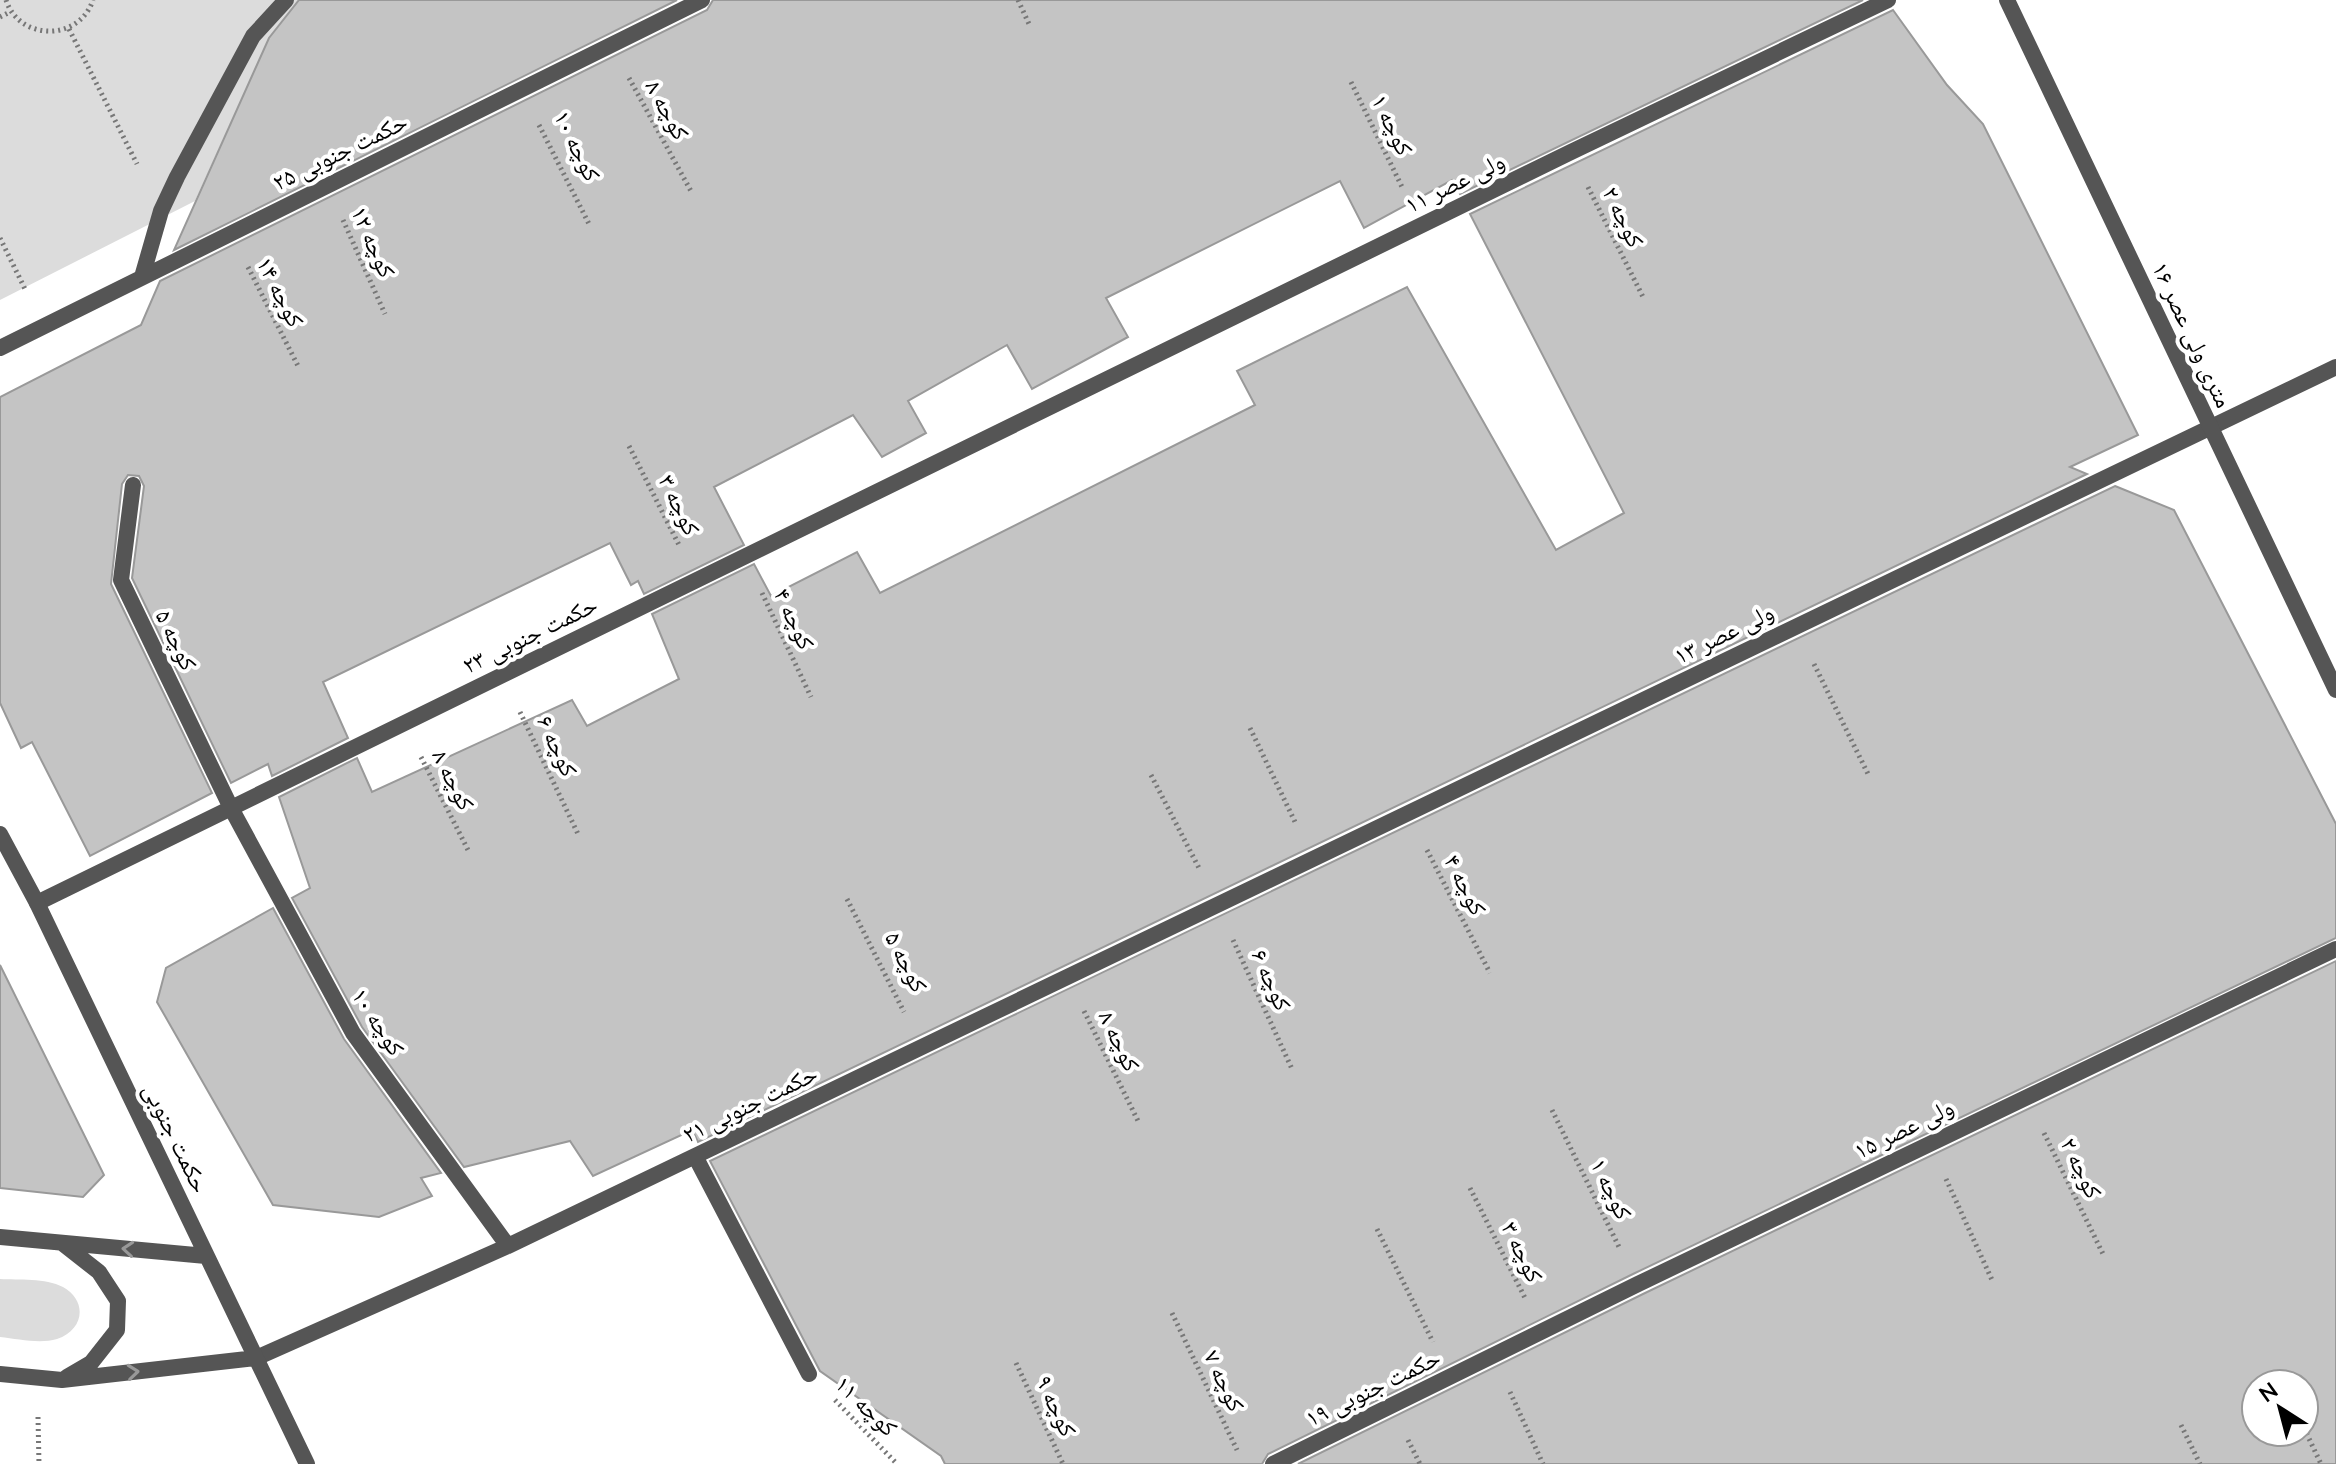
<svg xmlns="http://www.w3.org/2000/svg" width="2336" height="1464" viewBox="0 0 2336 1464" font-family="'Nunito Sans','Noto Naskh Arabic',sans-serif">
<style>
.green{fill:#dcdcdc}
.building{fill:#c4c4c4;stroke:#999;stroke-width:2;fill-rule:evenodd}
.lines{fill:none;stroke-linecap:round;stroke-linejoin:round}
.path{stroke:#777;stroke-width:5;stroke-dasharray:2 4;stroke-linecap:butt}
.minor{stroke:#555;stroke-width:16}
.tertiary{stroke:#555;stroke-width:16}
.oneway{stroke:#999}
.labels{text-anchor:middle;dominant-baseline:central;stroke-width:8;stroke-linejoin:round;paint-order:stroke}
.street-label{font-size:24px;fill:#000;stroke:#fff}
</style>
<rect width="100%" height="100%" fill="#fff"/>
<path class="green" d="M0,0H300L269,38L195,201L0,300Z
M0,1279C19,1280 45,1278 63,1287C88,1301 84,1330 57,1339C40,1344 18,1339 0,1337Z"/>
<path class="building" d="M299,0H677L174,250L269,38Z
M713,0H1863L1460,194L1452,180L1364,228L1340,181L1106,298L1128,337L1032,389L1007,345L908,401L926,433L882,457L853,415L714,487L744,545L644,594L638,581L631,585L610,543L323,682L348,738L272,776L268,764L231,783L132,578L144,486L139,476L128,475L122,484L111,584L212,793L90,856L32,742L21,748L0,703V397L141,325L160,281L707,10Z
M1893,10L1947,85L1983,124L2138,435L2070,467L2087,474L698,1142L692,1130L593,1176L570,1141L464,1167L362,1027L292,898L310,888L279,797L357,758L372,792L572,700L587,726L679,679L652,614L754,564L771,596L857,552L880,593L1255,405L1237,371L1407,287L1556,550L1624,513L1470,214Z
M2115,486L2174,510L2336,824V938L1633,1274L1268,1454L1262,1464H945L941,1456L820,1371L710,1161Z
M273,908L344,1039L441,1173L421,1178L432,1196L379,1217L273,1205L157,1002L166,968Z
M2336,961V1464H1298L1643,1294ZM2256,1384H2304V1432H2256Z
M0,965L104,1175L83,1197L0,1188Z"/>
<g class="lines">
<path class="path" d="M6,0C19,41 79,42 93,0
M1018,0L1029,24
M0,17L10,12
M69,29L137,164
M629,78L692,193
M1351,82L1403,189
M539,125L589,224
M1588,187L1643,297
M343,220L385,314
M0,238L26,291
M248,267L298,366
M629,446L679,545
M762,593L811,697
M1814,664L1868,774
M520,712L578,834
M1250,728L1296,824
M421,757L469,852
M1151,775L1200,870
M1427,850L1490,973
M847,899L904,1012
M1233,940L1292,1069
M1084,1011L1138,1121
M1552,1110L1620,1249
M2044,1133L2103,1254
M1946,1179L1992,1280
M1470,1188L1525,1298
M1377,1229L1433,1342
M1172,1313L1237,1450
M1016,1363L1063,1464
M1510,1392L1543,1464
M835,1400L897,1464
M38,1417L39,1464
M2181,1425L2200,1464
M2304,1428L2321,1464
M1408,1440L1420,1464"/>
<path class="minor" d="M142,277L161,211L177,177L253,36L286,0
M0,348L702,0
M133,485L121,580L231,808L353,1033L508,1246
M37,903L1571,152L1888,0
M695,1156L809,1374
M256,1358L508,1246L2336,367
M1273,1464L1638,1284L2336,949"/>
<path class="tertiary" d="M2007,0L2336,690
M0,834L37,903L307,1464
M0,1237L206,1256
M62,1243L99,1272L118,1301L117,1330L91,1363L67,1377
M0,1374L62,1380L256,1358"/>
</g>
<defs><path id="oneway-chevron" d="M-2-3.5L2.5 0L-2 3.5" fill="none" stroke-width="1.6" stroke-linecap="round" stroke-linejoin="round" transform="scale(2)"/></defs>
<g class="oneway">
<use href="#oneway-chevron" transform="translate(128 1249) rotate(-175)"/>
<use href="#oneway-chevron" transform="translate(133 1372) rotate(-6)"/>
</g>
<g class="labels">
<g class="street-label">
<text transform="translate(667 110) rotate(61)">کوچه ۸</text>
<text transform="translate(1392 125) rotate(64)">کوچه ۱</text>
<text transform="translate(577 146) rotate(64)">کوچه ۱۰</text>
<text transform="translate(340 152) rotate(-26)">حکمت جنوبی ۲۵</text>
<text transform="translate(1455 183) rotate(-26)">ولی عصر ۱۱</text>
<text transform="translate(1623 217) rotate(64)">کوچه ۲</text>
<text transform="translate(373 242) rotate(66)">کوچه ۱۲</text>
<text transform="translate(280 292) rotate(63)">کوچه ۱۴</text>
<text transform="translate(2192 335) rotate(65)">۱۶ متری ولی عصر</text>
<text transform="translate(679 505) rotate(64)">کوچه ۳</text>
<text transform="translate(794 619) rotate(65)">کوچه ۴</text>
<text transform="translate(1724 634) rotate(-26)">ولی عصر ۱۳</text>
<text transform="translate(530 635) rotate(-26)">حکمت جنوبی ۲۳</text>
<text transform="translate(176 640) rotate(64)">کوچه ۵</text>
<text transform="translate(557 746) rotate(65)">کوچه ۶</text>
<text transform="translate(453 780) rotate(63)">کوچه ۸</text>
<text transform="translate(1465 885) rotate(63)">کوچه ۴</text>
<text transform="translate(906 962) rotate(63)">کوچه ۵</text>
<text transform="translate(1271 980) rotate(66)">کوچه ۶</text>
<text transform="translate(378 1022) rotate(57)">کوچه ۱۰</text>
<text transform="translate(1119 1041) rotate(64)">کوچه ۸</text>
<text transform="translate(750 1104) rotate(-26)">حکمت جنوبی ۲۱</text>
<text transform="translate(1904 1129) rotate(-26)">ولی عصر ۱۵</text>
<text transform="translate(176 1138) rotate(64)">حکمت جنوبی</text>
<text transform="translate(2081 1168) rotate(64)">کوچه ۲</text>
<text transform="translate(1611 1189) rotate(64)">کوچه ۱</text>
<text transform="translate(1522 1252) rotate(64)">کوچه ۳</text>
<text transform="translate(1224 1381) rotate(65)">کوچه ۷</text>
<text transform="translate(1373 1388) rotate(-26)">حکمت جنوبی ۱۹</text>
<text transform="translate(866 1406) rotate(44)">کوچه ۱۱</text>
<text transform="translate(1056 1406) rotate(65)">کوچه ۹</text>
</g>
</g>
<g transform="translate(2280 1408) rotate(324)"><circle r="38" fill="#ffffff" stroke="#999999" stroke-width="2"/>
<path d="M0-6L14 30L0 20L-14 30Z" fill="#000000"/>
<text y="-12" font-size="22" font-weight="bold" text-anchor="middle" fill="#000000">N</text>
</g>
</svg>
